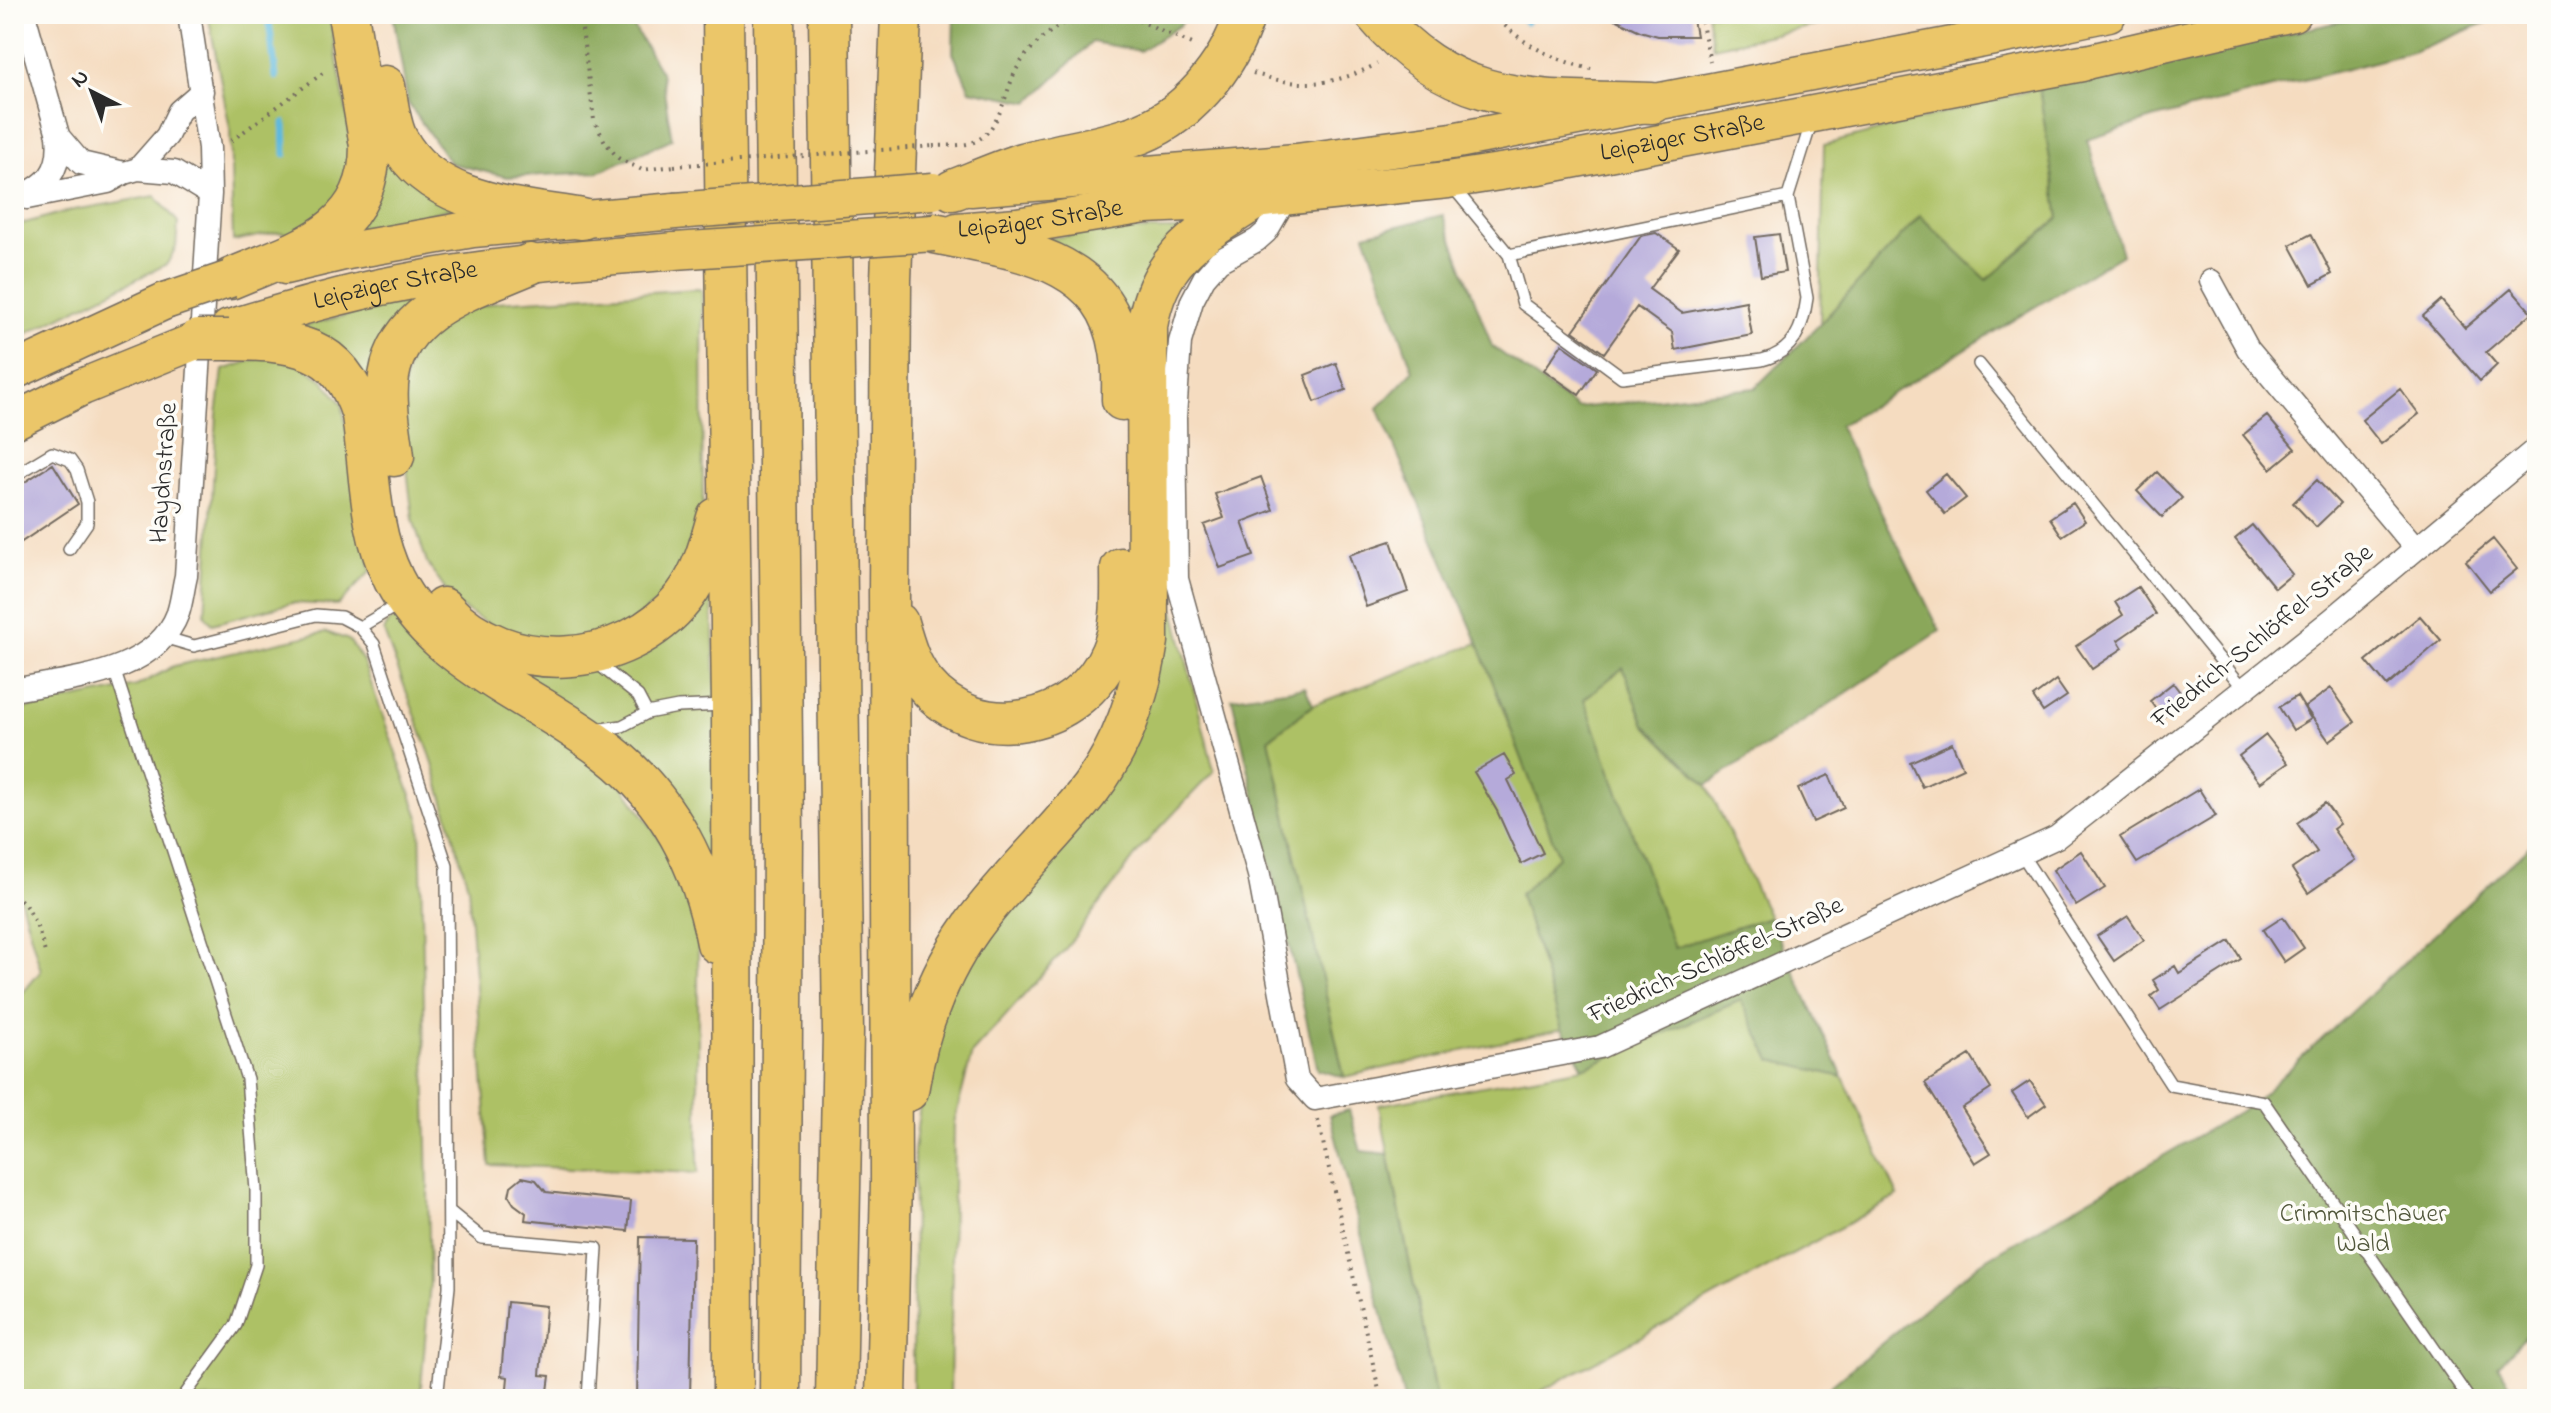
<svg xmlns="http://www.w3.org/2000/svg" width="2551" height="1413" viewBox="0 0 2551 1413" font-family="'Indie Flower',sans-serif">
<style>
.green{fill:#adc165;stroke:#6c7648;stroke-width:2}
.forest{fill:#8aa75a;stroke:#5a6942;stroke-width:2}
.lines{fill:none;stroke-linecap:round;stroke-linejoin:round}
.stream{stroke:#5fb9dd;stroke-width:7}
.building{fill:#b5aada}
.service-casing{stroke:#72695f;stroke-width:14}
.minor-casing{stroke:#72695f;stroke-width:25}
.primary-casing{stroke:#72695f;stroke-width:37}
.trunk-casing{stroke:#72695f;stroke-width:39}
.motorway-casing{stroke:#72695f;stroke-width:43}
.path{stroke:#72695f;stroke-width:4;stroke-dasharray:2 6;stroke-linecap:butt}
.service{stroke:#fff;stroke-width:11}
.minor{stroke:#fff;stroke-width:22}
.primary{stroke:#ebc669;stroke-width:34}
.trunk{stroke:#ebc669;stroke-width:36}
.motorway{stroke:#ebc669;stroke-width:40}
.trunk-bridge-casing{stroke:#72695f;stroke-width:39;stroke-linecap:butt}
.motorway-bridge-casing{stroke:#72695f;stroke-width:43;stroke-linecap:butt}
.path-bridge{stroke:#72695f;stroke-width:4;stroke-dasharray:2 6;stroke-linecap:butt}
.trunk-bridge{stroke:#ebc669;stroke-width:36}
.motorway-bridge{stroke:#ebc669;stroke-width:40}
.labels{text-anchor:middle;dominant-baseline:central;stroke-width:7;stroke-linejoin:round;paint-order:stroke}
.street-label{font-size:26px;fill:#2b2b2b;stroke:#fdfcf7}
.park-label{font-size:26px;fill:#52583c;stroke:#fdfcf7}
</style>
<rect width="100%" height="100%" fill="#fdfcf7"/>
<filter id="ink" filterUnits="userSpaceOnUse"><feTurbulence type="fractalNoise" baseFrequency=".0125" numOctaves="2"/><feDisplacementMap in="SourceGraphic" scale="16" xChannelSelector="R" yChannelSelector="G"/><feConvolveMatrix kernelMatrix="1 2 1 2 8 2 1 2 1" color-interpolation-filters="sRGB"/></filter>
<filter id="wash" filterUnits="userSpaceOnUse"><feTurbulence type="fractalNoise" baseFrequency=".006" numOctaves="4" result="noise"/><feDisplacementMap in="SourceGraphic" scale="32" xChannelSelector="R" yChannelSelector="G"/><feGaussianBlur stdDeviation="1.8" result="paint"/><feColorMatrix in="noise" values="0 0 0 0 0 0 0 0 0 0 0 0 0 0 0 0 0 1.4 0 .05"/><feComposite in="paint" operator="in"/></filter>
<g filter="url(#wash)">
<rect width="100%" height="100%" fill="#f5dcc0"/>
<path class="green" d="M208,14H329L348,120L352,166L345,194L325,217L290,234L279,232L233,241L230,129Z
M1707,14H1847L1848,19L1713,47Z
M2039,88L2059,218L1987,280L1920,216L1820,324L1824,145Z
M379,152L455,207L349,236Z
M155,196L178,222L176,247L167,264L14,340V226L68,211Z
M1113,230H1187L1135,330L1042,239Z
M697,289L702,290L703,536L686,579L609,640L524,645L455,604L427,563L413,519L399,402L414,345L449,314L497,302Z
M412,299H418L375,411L295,328Z
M266,356L299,364L323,380L342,404L371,571L338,605L292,603L212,624L205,615L217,415L223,370Z
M711,576L723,875L503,663L578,673Z
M1174,610L1214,771L1142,847L1063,952L972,1053L954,1123L950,1399H913L914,1151L927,1051L954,980L1001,914L1065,843L1165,611Z
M394,619H400L621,783L698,894V1173L490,1165L468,886L431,757L384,632L388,622Z
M326,632L349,640L363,661L420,820L430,1283L420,1399H14V1003L41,971L14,876V711L137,686L174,666Z
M1478,643L1559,856L1520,895L1562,1029L1344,1077L1269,739L1313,705Z
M1623,667L1645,725L1707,785L1769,917L1674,949L1584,699Z
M1741,1000L1772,1060L1843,1077L1898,1196L1527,1399H1436L1379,1105L1583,1068Z"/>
<path class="forest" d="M393,14H626L661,72L672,139L598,172L507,177L450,163L408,103Z
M954,14H1188L1180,25L1140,51L1092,42L1029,102L970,90L953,53Z
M2375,14H2508L2412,52L2156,118L2087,140L2122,254L1839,426L1940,631L1707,785L1645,725L1623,668L1584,699L1674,948L1769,917L1843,1077L1771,1060L1741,1000L1583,1068L1562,1029L1520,894L1559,856L1478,643L1378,408L1413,371L1365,234L1443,215L1492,346L1577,408L1755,388L1820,324L1920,216L1987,280L2059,218L2039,88Z
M1305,687L1313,705L1269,739L1344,1077L1318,1070L1232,698Z
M2537,839V1324L2498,1366L2520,1399H1814L1981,1262L2252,1104Z
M1349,1110L1361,1151L1388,1154L1436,1399H1404L1330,1115Z"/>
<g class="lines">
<path class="stream" d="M268,14L276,77
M1520,14L1526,22
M284,123L285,154"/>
</g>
<g id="blocks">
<path class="building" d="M1605,14H1692L1696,36H1658L1640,31Z
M1656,233L1679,249L1649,289L1682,313L1746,301L1752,335L1675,350L1672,332L1637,307L1604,353L1573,331L1641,236Z
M1779,234L1785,272L1761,276L1755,237Z
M2311,234L2332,274L2312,285L2290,245Z
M2511,289L2532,313L2486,352L2497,365L2480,381L2423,316L2441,300L2465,328Z
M1562,344L1597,369L1579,395L1544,370Z
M1336,363L1346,390L1315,402L1305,375Z
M2400,389L2419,414L2381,444L2362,420Z
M2267,416L2295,449L2271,469L2243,435Z
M53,464L78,504L14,547V489Z
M2157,472L2182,498L2162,517L2137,491Z
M1946,474L1966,498L1945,514L1926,490Z
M1261,477L1273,510L1242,522L1254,556L1220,568L1204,525L1224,518L1215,494Z
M2317,480L2340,504L2316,527L2293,503Z
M2073,503L2085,521L2062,536L2050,518Z
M2252,525L2292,574L2275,588L2235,539Z
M2493,539L2517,569L2490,591L2466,561Z
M1391,541L1408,592L1366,607L1349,555Z
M2138,587L2156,614L2118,640L2123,648L2092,669L2076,646L2123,615L2115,602Z
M2420,616L2441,640L2387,686L2366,661Z
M2056,680L2067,696L2043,712L2033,697Z
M2173,683L2186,700L2162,718L2150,701Z
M2331,688L2355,722L2329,741L2305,707Z
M2297,696L2311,719L2293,730L2279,707Z
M2266,735L2288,763L2260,783L2239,756Z
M1952,743L1963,768L1922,787L1910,762Z
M1504,755L1516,775L1508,780L1543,853L1521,864L1497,811L1474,772Z
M1829,775L1844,808L1813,822L1798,789Z
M2199,789L2216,816L2137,863L2120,837Z
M2325,803L2340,824L2333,829L2355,860L2308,893L2292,869L2317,852L2297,823Z
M2081,851L2105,888L2076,906L2053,870Z
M2128,916L2144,940L2114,961L2097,936Z
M2283,917L2304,948L2284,962L2263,930Z
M2230,941L2241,959L2160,1010L2151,996L2159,990L2153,980L2175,966L2179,973Z
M1970,1055L1991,1089L1962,1108L1991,1153L1975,1163L1925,1083Z
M2030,1081L2046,1104L2028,1117L2012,1093Z
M522,1177L536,1180L546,1192L631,1201L628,1231L525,1220L526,1213L514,1204L509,1196L511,1186Z
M640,1237L693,1238L690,1399H637Z
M507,1302L546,1306L540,1375L550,1376L547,1399H506L508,1377L501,1376Z"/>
</g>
</g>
<g filter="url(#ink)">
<use href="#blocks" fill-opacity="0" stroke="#72695f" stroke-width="2"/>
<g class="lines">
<defs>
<path id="service" d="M1453,187L1509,255L1788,197L1812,120
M1509,255L1523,304L1622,377L1762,360C1794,352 1803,328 1807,298L1788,197
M1979,364L2244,689
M14,476L52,453L70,460L77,470L87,502V523L69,549
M360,627L401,603
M163,637L194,646L316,615L341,617L360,627L374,644L447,866L449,1287L437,1399
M597,663L638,696L647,713L678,707L724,705
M114,669L247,1079L256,1190V1265L236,1325L182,1399
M595,730L622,726L647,713
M2021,853L2171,1085L2264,1102L2469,1399
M449,1211L482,1238L597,1248L588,1399"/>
<path id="minor" d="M58,136L81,163L124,173
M138,169L167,136L179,111L202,91
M1287,196L1266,232L1257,240L1219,261L1204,278L1192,301L1180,342L1175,417L1177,579L1259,875L1297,1079L1315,1099L1600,1047L2057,837L2330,621L2537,448
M27,198L108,182L124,173L138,169L174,172L210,194
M14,200C47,185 62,173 58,135L24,14
M2211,281L2248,349L2416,549
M14,690C68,679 155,675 178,613C182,601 183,588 186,576L210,194L209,148L189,14"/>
<path id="primary" d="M2062,24L2109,14
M2082,63L2293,14"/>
<g id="trunk">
<path d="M971,188L1296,162L1452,141L2062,24"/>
<path id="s1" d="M957,231L1017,226L1146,205L1254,200L1448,180L1539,166L2082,63"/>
<path d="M285,266L348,251L473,229L675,211"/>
<path id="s2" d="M229,328C286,311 342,294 401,283C491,265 584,259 675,251"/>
<path d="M14,371L165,301"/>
<path d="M14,421L82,387L198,340"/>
</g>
<path id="motorway" d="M723,14L732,705L733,1399
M774,14L783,834L780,1399
M829,14L843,1032L836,1399
M1375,14C1456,110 1538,99 1652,103
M385,86C388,103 390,125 398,140C432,205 519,208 582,219
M953,190C976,181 999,171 1023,163C1058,153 1096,149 1131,137C1185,120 1229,67 1245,14
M934,233C1010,249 1106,255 1120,351C1123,367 1122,383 1122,400
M230,279C297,250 370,234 370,146L348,14
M229,340C294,341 340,343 362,415C370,470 368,529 394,580C419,629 462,659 507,687C541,708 577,728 609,753C669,800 703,868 717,943
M394,456C391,430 385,402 389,376C400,307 475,288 530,264
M443,608C507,678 625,671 684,597C702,573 709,547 717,518
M898,623C904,644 910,666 925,684C978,748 1080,726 1111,652C1123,625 1121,596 1121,568
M908,1091C917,1032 937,976 972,927C1008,877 1054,837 1091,788C1123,745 1140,694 1148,641L1147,326C1159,256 1199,236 1254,200
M886,1399L891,1181L889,592L891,280L901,14"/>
</defs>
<use href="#service" class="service-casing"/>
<use href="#minor" class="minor-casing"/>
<use href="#primary" class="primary-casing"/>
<use href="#trunk" class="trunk-casing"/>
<use href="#motorway" class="motorway-casing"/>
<path class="path" d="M580,14L594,120L605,142L618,158L642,170L674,166
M1124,14L1197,46
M1494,14C1518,43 1554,60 1591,69
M1700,14L1710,62
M1253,73C1300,89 1333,86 1377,64
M231,141L327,70
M933,146C946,145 964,147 976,141C1003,127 1005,87 1019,65C1035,40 1056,26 1082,14
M14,894C34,910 39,932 46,956
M1318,1120L1381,1399"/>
<use href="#service" class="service"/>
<use href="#minor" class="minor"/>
<use href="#primary" class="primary"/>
<use href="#trunk" class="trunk"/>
<use href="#motorway" class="motorway"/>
<defs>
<path id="trunk-bridge" d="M675,211L933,191
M675,251L934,233
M165,301L230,279"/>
<path id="motorway-bridge" d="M198,340H229"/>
</defs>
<use href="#trunk-bridge" class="trunk-bridge-casing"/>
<use href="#motorway-bridge" class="motorway-bridge-casing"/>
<path class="path-bridge" d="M674,166L933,146"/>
<use href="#trunk-bridge" class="trunk-bridge"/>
<use href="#motorway-bridge" class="motorway-bridge"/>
</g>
</g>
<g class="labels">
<g class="street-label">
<text stroke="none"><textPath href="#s1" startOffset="732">Leipziger Straße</textPath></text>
<text stroke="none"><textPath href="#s1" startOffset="84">Leipziger Straße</textPath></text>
<text stroke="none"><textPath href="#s2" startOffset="172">Leipziger Straße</textPath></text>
<text transform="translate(165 473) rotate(-86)">Haydnstraße</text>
<text transform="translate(2263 637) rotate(-39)">Friedrich-Schlöffel-Straße</text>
<text transform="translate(1716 961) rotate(-24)">Friedrich-Schlöffel-Straße</text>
</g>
<g class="park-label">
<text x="2363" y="1215">Crimmitschauer<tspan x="2363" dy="30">Wald</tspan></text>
</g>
</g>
<rect width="2551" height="1413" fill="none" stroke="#fdfcf7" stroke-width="48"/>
<g transform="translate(92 92) rotate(318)" stroke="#fdfcf7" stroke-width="6" paint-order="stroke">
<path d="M0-6L14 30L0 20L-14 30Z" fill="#2b2b2b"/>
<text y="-12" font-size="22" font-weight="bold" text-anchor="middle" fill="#2b2b2b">N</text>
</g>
</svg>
